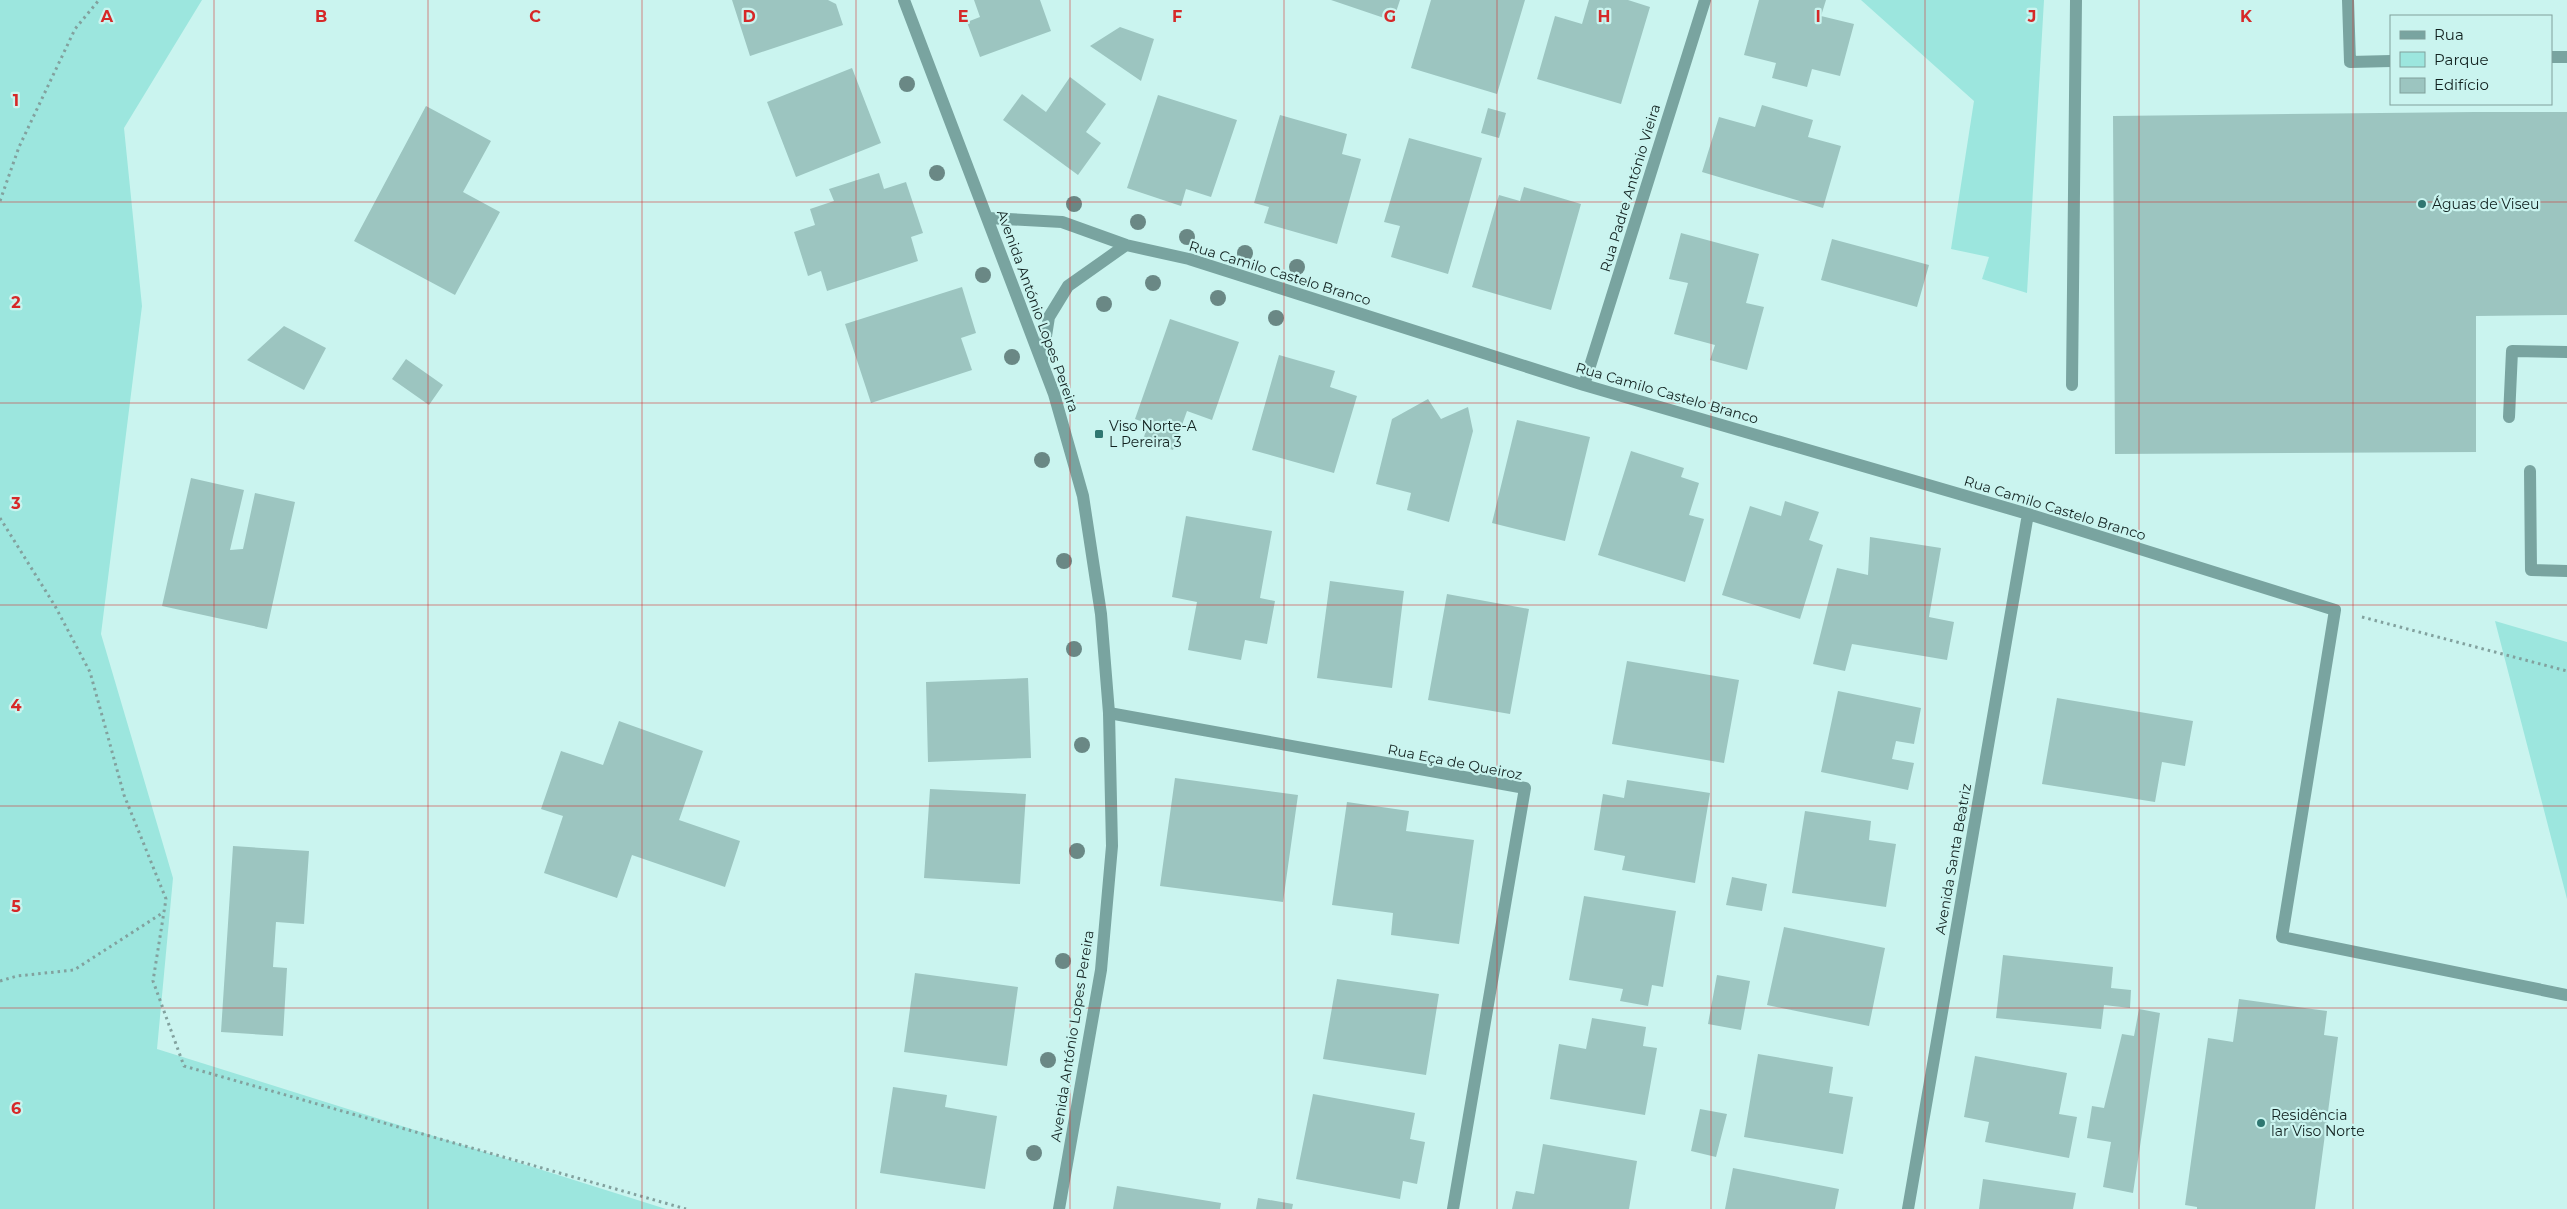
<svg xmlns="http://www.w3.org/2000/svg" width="2567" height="1209" viewBox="0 0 2567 1209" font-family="Montserrat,sans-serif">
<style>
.green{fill:#9ce6de}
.building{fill:#9cc5c0}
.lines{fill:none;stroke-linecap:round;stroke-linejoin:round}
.path{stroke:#82a19e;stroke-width:3;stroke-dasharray:2.5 4;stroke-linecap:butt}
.service{stroke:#79a4a0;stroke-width:12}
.minor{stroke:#79a4a0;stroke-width:12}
.tertiary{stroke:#79a4a0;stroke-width:12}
.tree{fill:#6a8885}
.grid{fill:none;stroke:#d62828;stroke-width:1;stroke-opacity:0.55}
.poi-dot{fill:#2f7771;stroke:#caf4ef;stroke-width:2}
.labels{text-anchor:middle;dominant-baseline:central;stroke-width:4.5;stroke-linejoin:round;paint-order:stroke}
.street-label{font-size:14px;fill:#122220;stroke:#caf4ef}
.poi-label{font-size:14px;fill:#122220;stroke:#caf4ef;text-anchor:start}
.grid-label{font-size:16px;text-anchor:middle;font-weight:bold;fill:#d62828;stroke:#caf4ef;stroke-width:4.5;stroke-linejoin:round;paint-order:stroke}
</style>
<rect width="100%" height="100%" fill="#caf4ef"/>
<path class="green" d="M0,0H202L124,128L142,306L101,634L173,878L157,1049L666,1209H0Z
M1861,0H2044L2027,293L1982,279L1989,257L1951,249L1974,101Z
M2495,621L2567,642V899Z"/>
<path class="building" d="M732,0H828L836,4L843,25L750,56Z
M974,0H1040L1051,31L980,57L967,22L980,17Z
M1331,0H1400L1393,21Z
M1431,0H1525L1497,94L1411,68Z
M1589,0H1628L1650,7L1621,104L1537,79L1555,16L1582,24Z
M1759,0H1826L1821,16L1854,24L1840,76L1812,69L1807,87L1772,78L1776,63L1744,55Z
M1120,27L1154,39L1141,81L1090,46Z
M852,68L881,143L796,177L767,102Z
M1070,77L1106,104L1086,132L1101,143L1078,175L1003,120L1022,94L1046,112Z
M1158,95L1237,120L1211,197L1186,189L1181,206L1127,188Z
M1762,105L1813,120L1808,137L1841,146L1823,208L1702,172L1719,117L1755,127Z
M426,106L491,141L463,192L500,212L455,295L354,241Z
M1488,108L1506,113L1499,138L1481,133Z
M2475,112H2567V315L2476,316V452L2115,454L2113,116Z
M1280,115L1347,134L1342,154L1361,159L1337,244L1264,223L1269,207L1254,203Z
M1409,138L1482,158L1448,274L1391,257L1400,226L1384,222Z
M879,173L884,189L906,182L923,233L911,237L918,261L827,291L821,271L808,276L794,232L815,225L810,209L834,201L829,189Z
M1524,187L1581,204L1551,310L1472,287L1499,195L1520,201Z
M1681,233L1759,254L1746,303L1764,307L1747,370L1710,360L1715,345L1674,334L1688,283L1669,279Z
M1832,239L1929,265L1917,307L1821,280Z
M962,287L976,333L961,338L972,370L871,403L845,324Z
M1170,319L1239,342L1212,420L1187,411L1173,450L1143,440L1148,424L1135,419Z
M284,326L326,348L304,390L247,360Z
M1279,355L1335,371L1330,387L1357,396L1334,473L1252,450Z
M406,359L443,385L429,405L392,379Z
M1428,399L1441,419L1468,407L1473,431L1449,522L1407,510L1411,493L1376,484L1392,419Z
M1517,420L1590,437L1565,541L1492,523Z
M1631,451L1684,468L1681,477L1699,483L1689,515L1704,519L1685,582L1598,555Z
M191,478L244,490L230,550L243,549L255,493L295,502L267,629L162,606Z
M1785,501L1819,512L1809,540L1823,545L1800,619L1722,595L1750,506L1781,516Z
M1186,516L1272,531L1260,598L1275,601L1267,644L1245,640L1241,660L1188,650L1197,602L1172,597Z
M1870,537L1941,548L1929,617L1954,622L1947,660L1852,644L1845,671L1813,664L1837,568L1868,575Z
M1330,581L1404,591L1392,688L1317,678Z
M1447,594L1529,609L1510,714L1428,700Z
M1627,661L1739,680L1724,763L1612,744Z
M1028,678L1031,758L928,762L926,682Z
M1838,691L1921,708L1914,744L1896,741L1892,759L1914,763L1908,790L1821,772Z
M2057,698L2193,721L2185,766L2162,762L2155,802L2042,784Z
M619,721L703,751L679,820L740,841L725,887L632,855L617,898L544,873L563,816L541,809L561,751L603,765Z
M1175,778L1298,795L1283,902L1160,886Z
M1627,780L1710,793L1695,883L1622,870L1625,856L1594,850L1603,794L1624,798Z
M930,789L1026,794L1020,884L924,878Z
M1347,802L1409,811L1406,831L1474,840L1459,944L1391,935L1393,913L1332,905Z
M1805,811L1871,821L1869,840L1896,844L1886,907L1792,893Z
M233,846L309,851L304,924L276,922L273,967L287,968L283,1036L221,1032Z
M1732,877L1767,884L1762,911L1726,905Z
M1584,896L1676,911L1663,987L1652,985L1648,1006L1620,1001L1623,989L1569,980Z
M1784,927L1885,948L1869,1026L1767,1005Z
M2003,955L2113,967L2111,988L2131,990L2130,1008L2104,1005L2101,1029L1996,1018Z
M915,973L1018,987L1007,1066L904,1052Z
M1717,975L1750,981L1741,1030L1708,1024Z
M1337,979L1439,994L1426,1075L1323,1059Z
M2239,999L2327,1011L2324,1035L2338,1037L2315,1209H2197V1207L2185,1205L2208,1038L2233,1042Z
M2139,1009L2160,1013L2133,1193L2103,1187L2111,1142L2087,1138L2092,1106L2104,1108L2122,1034L2134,1036Z
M1592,1018L1646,1027L1643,1046L1657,1048L1645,1115L1550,1099L1559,1044L1586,1049Z
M1758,1054L1833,1067L1829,1093L1853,1097L1843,1154L1744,1137Z
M1975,1056L2067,1073L2059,1114L2077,1117L2069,1158L1985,1142L1989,1122L1964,1117Z
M893,1087L947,1095L945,1107L997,1116L985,1189L880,1173Z
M1313,1094L1415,1113L1410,1139L1425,1142L1417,1184L1403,1181L1400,1199L1296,1179Z
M1700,1109L1727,1114L1716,1157L1691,1151Z
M1543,1144L1637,1161L1629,1209H1512L1516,1191L1534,1194Z
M1733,1168L1839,1189L1835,1209H1725Z
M1983,1179L2076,1193L2073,1209H1979Z
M1117,1186L1221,1203L1220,1209H1113Z
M1258,1198L1293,1204L1292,1209H1256Z"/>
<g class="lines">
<path class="path" d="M0,201L19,147L75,29L99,0
M0,518L55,606L90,672L124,795L166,899L153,981L184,1066L686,1209
M2362,617L2567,671
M0,981L17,976L74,970L164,912"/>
<path class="service" d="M2348,0L2350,62L2391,61
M2551,57H2567
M2072,385L2076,0
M2509,417L2512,351L2567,352
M2530,471L2531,570L2567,571"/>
<path class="minor" d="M988,218L1062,222L1126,245L1189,259L1584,385L2028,514L2335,610L2282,937L2567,995
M1042,361L1049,317L1068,286L1126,245
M1584,385L1705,0
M1109,713L1525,788L1453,1209
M1908,1209L2028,514"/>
<path class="tertiary" d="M904,0L1054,394L1083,496L1101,614L1109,713L1112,846L1101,970L1059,1209"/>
</g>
<g class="tree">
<circle cx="907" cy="84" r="8"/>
<circle cx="937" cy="173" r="8"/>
<circle cx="1074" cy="204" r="8"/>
<circle cx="1138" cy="222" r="8"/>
<circle cx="1187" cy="237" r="8"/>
<circle cx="1245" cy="253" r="8"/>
<circle cx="1297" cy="267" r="8"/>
<circle cx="983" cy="275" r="8"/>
<circle cx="1153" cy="283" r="8"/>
<circle cx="1218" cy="298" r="8"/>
<circle cx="1104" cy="304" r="8"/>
<circle cx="1276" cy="318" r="8"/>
<circle cx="1012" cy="357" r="8"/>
<circle cx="1042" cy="460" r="8"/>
<circle cx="1064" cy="561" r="8"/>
<circle cx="1074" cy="649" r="8"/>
<circle cx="1082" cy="745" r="8"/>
<circle cx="1077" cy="851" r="8"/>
<circle cx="1063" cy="961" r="8"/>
<circle cx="1048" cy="1060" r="8"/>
<circle cx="1034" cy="1153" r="8"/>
</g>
<path class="grid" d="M214,0V1209M428,0V1209M642,0V1209M856,0V1209M1070,0V1209M1284,0V1209M1497,0V1209M1711,0V1209M1925,0V1209M2139,0V1209M2353,0V1209M0,202H2567M0,403H2567M0,605H2567M0,806H2567M0,1008H2567"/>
<g class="poi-dot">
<circle cx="2422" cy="204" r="5"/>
<rect x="1094" y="429" width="10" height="10" rx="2.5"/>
<circle cx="2261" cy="1123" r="5"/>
</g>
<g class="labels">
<g class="street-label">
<text transform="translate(1630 188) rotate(-73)">Rua Padre António Vieira</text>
<text transform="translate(1280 273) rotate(17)">Rua Camilo Castelo Branco</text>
<text transform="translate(1038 311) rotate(70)">Avenida António Lopes Pereira</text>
<text transform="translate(1667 393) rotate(16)">Rua Camilo Castelo Branco</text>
<text transform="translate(2055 508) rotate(17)">Rua Camilo Castelo Branco</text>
<text transform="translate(1455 762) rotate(11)">Rua Eça de Queiroz</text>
<text transform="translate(1953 859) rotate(-80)">Avenida Santa Beatriz</text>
<text transform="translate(1072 1036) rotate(-81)">Avenida António Lopes Pereira</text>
</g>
<g class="poi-label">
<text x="2432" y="204">Águas de Viseu</text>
<text x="1109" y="426">Viso Norte-A<tspan x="1109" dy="16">L Pereira 3</tspan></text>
<text x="2271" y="1115">Residência<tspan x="2271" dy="16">lar Viso Norte</tspan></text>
</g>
</g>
<g class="grid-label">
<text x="107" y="22">A</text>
<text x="321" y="22">B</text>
<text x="535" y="22">C</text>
<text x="749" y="22">D</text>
<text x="963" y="22">E</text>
<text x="1177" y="22">F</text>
<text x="1390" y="22">G</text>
<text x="1604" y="22">H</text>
<text x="1818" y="22">I</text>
<text x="2032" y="22">J</text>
<text x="2246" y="22">K</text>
<text x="16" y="106">1</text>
<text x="16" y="308">2</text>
<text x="16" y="509">3</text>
<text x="16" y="711">4</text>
<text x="16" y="912">5</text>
<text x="16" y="1114">6</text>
</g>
<rect x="2390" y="15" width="162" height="90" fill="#caf4ef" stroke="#80a09c"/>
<rect x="2400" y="31" width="25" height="8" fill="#79a4a0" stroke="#80a09c"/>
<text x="2434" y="40" font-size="15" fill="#122220">Rua</text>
<rect x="2400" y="52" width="25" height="15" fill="#9ce6de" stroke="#80a09c"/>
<text x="2434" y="65" font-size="15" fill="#122220">Parque</text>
<rect x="2400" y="78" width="25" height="15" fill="#9cc5c0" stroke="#80a09c"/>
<text x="2434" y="90" font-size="15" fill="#122220">Edifício</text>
</svg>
